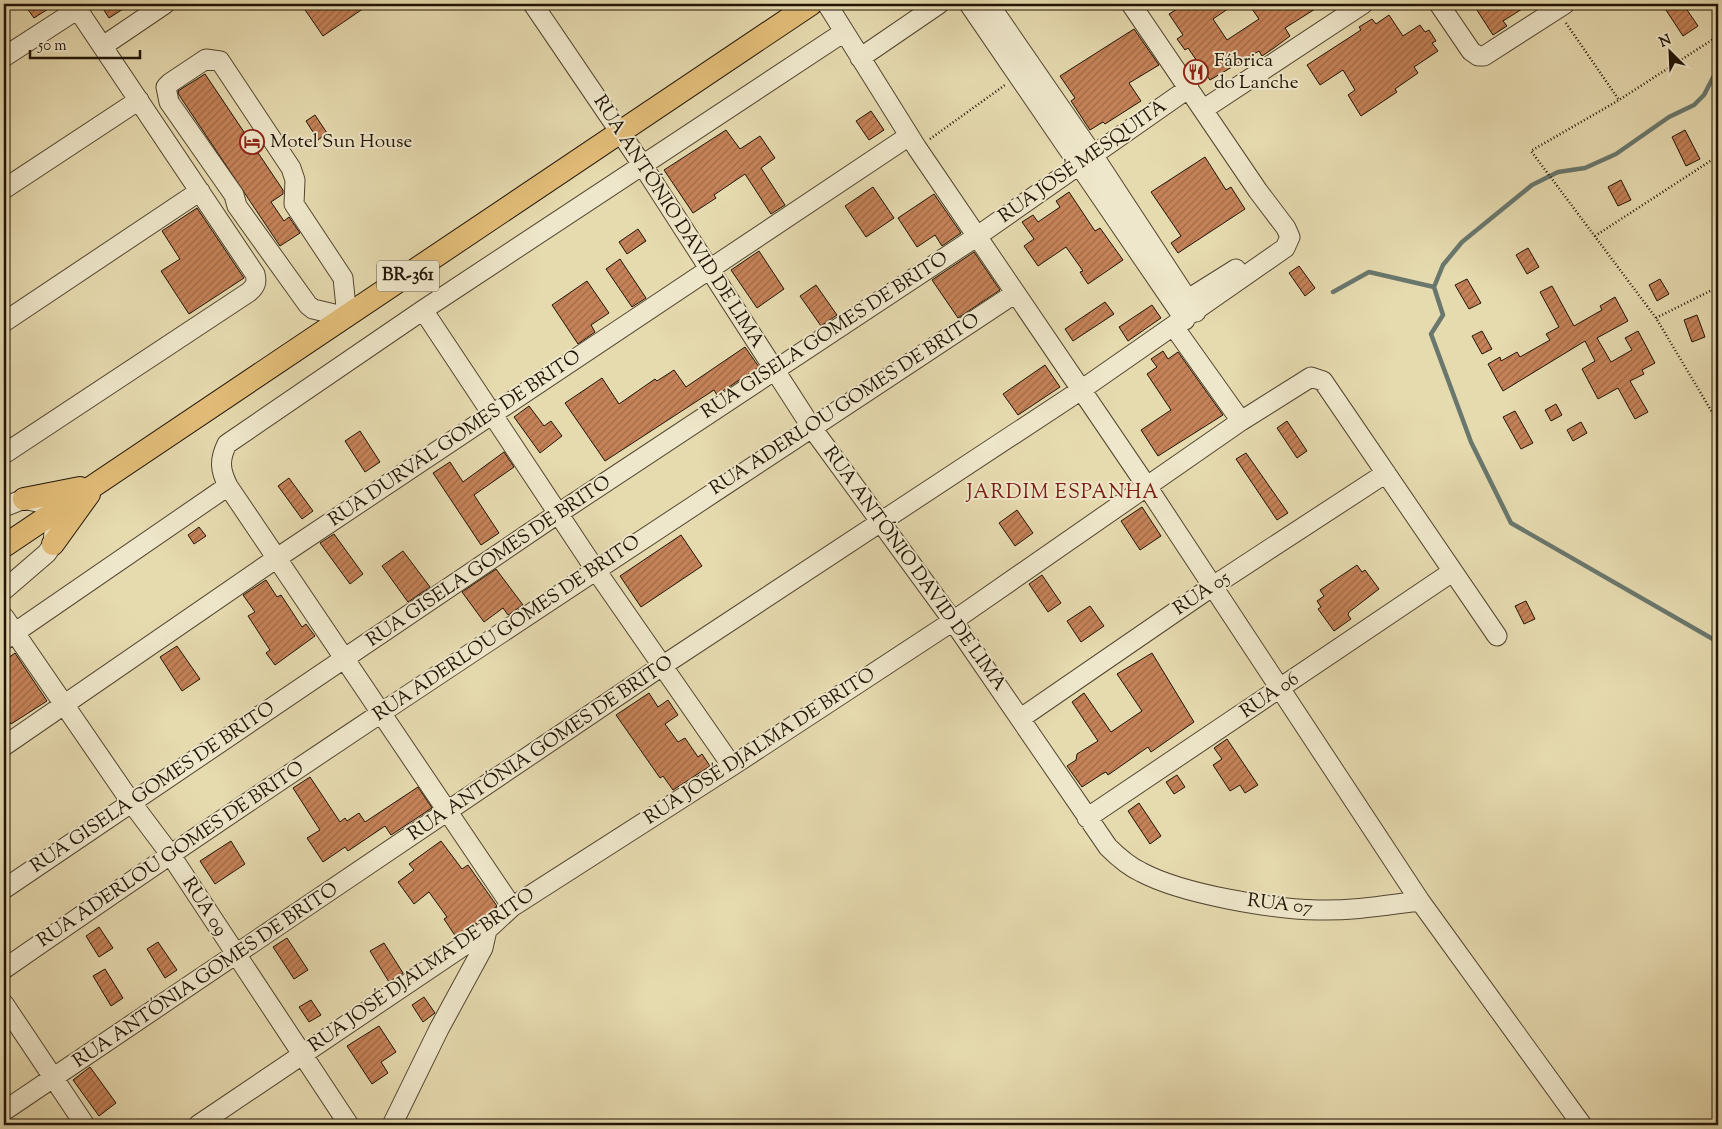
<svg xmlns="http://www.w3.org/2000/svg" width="1722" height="1129" viewBox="0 0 1722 1129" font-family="'Sorts Mill Goudy',serif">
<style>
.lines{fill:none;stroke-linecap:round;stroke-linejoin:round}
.stream{stroke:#69776d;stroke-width:4.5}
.building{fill:url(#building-hatch);stroke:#201405}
.minor-casing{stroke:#524630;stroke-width:21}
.major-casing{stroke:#201405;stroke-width:24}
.path{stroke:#201405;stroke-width:2.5;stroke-dasharray:1 2.5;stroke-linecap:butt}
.minor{stroke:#efe7cb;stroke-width:19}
.major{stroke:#e3bd78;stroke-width:22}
.labels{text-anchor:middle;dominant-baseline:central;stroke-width:4;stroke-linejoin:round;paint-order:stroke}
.shield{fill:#efe7cb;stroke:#5e5340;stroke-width:1}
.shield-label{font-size:18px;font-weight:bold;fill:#201405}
.poi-label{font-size:19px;fill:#201405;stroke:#efe7cb;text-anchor:start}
.street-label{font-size:19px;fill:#201405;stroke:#efe7cb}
.neighbourhood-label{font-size:20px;letter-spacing:1px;fill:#7a1f14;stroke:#efe7cb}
</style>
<defs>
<pattern id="building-hatch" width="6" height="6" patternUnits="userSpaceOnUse" patternTransform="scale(1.25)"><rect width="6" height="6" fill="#c58258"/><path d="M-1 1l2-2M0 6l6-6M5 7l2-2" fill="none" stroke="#a06947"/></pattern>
</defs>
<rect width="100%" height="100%" fill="#e6daaf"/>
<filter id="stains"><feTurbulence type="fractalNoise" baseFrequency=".004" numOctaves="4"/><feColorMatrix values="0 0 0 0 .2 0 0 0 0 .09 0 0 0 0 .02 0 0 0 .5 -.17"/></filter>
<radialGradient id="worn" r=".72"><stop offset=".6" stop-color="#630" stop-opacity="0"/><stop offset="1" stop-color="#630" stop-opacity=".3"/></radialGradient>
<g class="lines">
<path class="stream" d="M1434,287L1443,265L1462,242L1532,185L1558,172L1585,168L1616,154L1669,117L1694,105L1704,95L1718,68
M1333,292L1369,272L1434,287L1443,315L1431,334L1471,442L1511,523L1718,642"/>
</g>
<path class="building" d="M24,4H56L34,18Z
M100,4H131L109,18Z
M301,4H370L323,36Z
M1185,4H1235L1213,19L1227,40L1259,19L1252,9L1260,4H1287L1290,9L1298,4H1323L1285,28L1290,36L1274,48L1262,56L1259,51L1210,80L1188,48L1185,50L1177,39L1183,35L1169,14Z
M1473,4H1530L1503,21L1507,26L1493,35Z
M1662,4H1683L1698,26L1683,36Z
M1389,15L1403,36L1420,25L1425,32L1429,30L1436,41L1432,43L1438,51L1414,67L1418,73L1395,89L1397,92L1361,116L1348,95L1355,90L1343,70L1320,85L1307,65L1361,30L1359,27L1372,19L1376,24Z
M1134,29L1159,65L1129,83L1141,101L1105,124L1103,122L1090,130L1071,101L1075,98L1060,76Z
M205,74L283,190V194L271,202L284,221L289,217L300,233L280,246L179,95L178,91Z
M871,111L884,130L869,140L856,121Z
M315,115L327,133L318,140L306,121Z
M726,130L740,149L760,136L775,158L761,168L785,205L771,214L745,174L714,195L716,198L693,213L664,170Z
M1685,130L1700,159L1686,166L1672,137Z
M1205,157L1226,190L1231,187L1245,209L1178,253L1171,243L1181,236L1151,192Z
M1621,180L1631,200L1618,206L1608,187Z
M873,187L894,218L866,237L845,206Z
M1069,192L1095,231L1100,228L1123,260L1088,284L1080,272L1083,271L1066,247L1038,266L1024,246L1034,239L1022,222L1033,215L1038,222L1060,207L1056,201Z
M934,194L961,233L942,246L935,235L917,247L898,218Z
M197,208L244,278L189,314L161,271L180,259L162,231Z
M638,229L646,241L627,254L619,242Z
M1528,248L1539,267L1527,274L1516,255Z
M759,251L784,289L757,308L731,270Z
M974,252L1000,290L958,318L932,280Z
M620,259L646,298L632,307L606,269Z
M1299,266L1315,288L1305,296L1289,273Z
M1467,279L1481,303L1469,309L1455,285Z
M1660,279L1669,294L1657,301L1649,285Z
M587,281L609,313L591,325L595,332L578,344L552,305Z
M816,285L837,315L821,326L800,296Z
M1552,286L1574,326L1602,310L1600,306L1615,297L1628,321L1597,338L1611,362L1632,350L1625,338L1638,331L1655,363L1642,370L1644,374L1630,381L1648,412L1635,419L1618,388L1598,399L1582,369L1595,361L1585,341L1503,391L1488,364L1500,357L1501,361L1517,352L1520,357L1550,340L1546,334L1559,327L1540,292Z
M1105,302L1114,314L1073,341L1065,329Z
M1152,305L1161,318L1128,341L1119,327Z
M1697,315L1705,337L1692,342L1684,320Z
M1482,331L1492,349L1482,354L1472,336Z
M745,347L759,367L717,395L714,390L605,461L565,403L602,378L619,404L655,379L657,381L674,370L686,387Z
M1163,351L1168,359L1178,352L1223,415L1158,456L1141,430L1171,410L1147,374L1157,367L1151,359Z
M1045,365L1060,387L1018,415L1003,394Z
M1556,404L1562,415L1551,421L1545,410Z
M529,406L544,426L551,421L562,436L540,453L514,417Z
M1515,411L1533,443L1521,449L1503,417Z
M1287,421L1307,451L1297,458L1277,428Z
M1581,422L1587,433L1573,441L1567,430Z
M360,431L380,462L365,472L345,441Z
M504,452L514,467L474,495L499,533L481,545L433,473L450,462L463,482Z
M1246,453L1288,513L1277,520L1236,459Z
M289,478L313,511L302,519L278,486Z
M1142,507L1161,536L1140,550L1121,521Z
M1017,510L1033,533L1015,546L999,523Z
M199,527L206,536L194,544L188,535Z
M334,534L363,574L350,584L320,543Z
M681,535L702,566L641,607L620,576Z
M403,551L430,587L408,602L382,566Z
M1357,565L1362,572L1365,570L1379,589L1349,612L1348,615L1351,619L1334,631L1318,609L1321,607L1317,601L1324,596L1320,590Z
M496,569L523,605L508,615L503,608L484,622L462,592Z
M1042,575L1061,603L1048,612L1029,584Z
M266,580L277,597L281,595L302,627L306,624L315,636L275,665L266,653L270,650L248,616L255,612L243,595Z
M1526,601L1535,619L1524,624L1515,606Z
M1090,606L1104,626L1081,642L1067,621Z
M177,646L200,679L182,691L160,657Z
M15,653L47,701L11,724L4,714V661Z
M1152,653L1194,722L1151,752L1148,747L1108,775L1106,772L1102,774L1082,787L1067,766L1076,760L1077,754L1098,741L1072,702L1084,693L1111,732L1142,711L1117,674Z
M649,693L658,707L668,700L678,715L665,724L678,742L685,738L698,757L702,754L710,766L673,790L663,776L660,778L616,715Z
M1227,739L1258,785L1245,793L1240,785L1230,791L1213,765L1222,759L1214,748Z
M1177,775L1185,787L1174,794L1166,782Z
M310,777L340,822L345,818L347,821L359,813L365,822L418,787L432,808L391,835L385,826L348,851L345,847L323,862L307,838L320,830L293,788Z
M1139,803L1161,836L1150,844L1128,811Z
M231,841L245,864L215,884L200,861Z
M441,841L462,869L468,865L497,906L480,921L456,937L444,919L447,917L429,892L414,904L398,882L414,870L409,864Z
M99,927L113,948L99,957L86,936Z
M287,938L308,970L294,979L273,947Z
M158,942L177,970L165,978L147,949Z
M384,943L403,973L389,982L370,951Z
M105,969L123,998L111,1006L93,976Z
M424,997L435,1013L423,1022L412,1005Z
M311,1000L321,1015L309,1022L299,1007Z
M379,1026L396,1052L381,1062L388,1073L372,1084L347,1046Z
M90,1067L116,1103L99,1116L73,1080Z"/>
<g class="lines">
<defs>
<path id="minor" d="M533,4L643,166L812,428L953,621L1108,847C1118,857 1128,866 1141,872C1182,894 1271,909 1318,910C1353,911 1387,905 1420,901
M827,4L917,148L1148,488L1420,901L1582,1125
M969,4L1185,320
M989,4L1093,155L1196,312
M1439,4L1471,51L1478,56H1484L1565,4
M103,46L165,4
M4,57L78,9
M860,58L939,4
M206,59L220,61L291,168L295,180L294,204L343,278L347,317L313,309L308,305L237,206L234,195L169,102L166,87L170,83Z
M1204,109L1363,4
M4,189L139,100
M1177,306L1236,269
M423,310L595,569L732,766
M4,322L200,191
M1174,327L1241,421
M4,454L249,292C256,286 257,282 255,274L74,4
M4,507L24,499L37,502
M4,590L47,553L53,544L54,531
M4,617L131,802L170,854L349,1125
M4,640L228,486
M1021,718L1213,586L1386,473
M4,746L277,558L909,136
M1087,818L1452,572
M4,889L559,513L976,237L1189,88
M512,907L228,486C220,470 219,460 227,444L423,310L844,32
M4,969C337,738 677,518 1014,294
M4,1004L85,1125
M4,1111L662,666L1081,390L1285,248L1290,237L1286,228L1258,191L1131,4
M198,1125L487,930L512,907L732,766L953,621L1241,421L1311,377L1323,381L1497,636
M392,1125L439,1029L483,948L487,930"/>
<path id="major" d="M24,499L80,488
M53,544L89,494
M4,546L811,4"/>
</defs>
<use href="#minor" class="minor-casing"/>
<use href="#major" class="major-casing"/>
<path class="path" d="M1566,23L1619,100
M1718,36L1619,100L1531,151L1656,318L1718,422
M930,139L1005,85
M1595,236L1718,156
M1656,318L1718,287"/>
<use href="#minor" class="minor"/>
<use href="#major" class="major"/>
</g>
<defs>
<symbol id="restaurant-ring" viewBox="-11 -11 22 22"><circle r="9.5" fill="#efe7cb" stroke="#8f2418" stroke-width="1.5"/><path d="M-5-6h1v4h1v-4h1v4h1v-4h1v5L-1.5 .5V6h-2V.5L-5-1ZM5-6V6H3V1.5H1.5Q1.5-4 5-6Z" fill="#8f2418"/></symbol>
<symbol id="hotel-ring" viewBox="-11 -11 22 22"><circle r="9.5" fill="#efe7cb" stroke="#8f2418" stroke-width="1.5"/><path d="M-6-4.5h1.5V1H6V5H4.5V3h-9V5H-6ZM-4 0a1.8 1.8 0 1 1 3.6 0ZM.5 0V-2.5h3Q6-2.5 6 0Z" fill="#8f2418"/></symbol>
</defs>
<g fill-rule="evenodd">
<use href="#restaurant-ring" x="1182" y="58" width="28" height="28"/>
<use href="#hotel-ring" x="238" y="128" width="28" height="28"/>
</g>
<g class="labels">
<rect class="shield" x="377" y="260.5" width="62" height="31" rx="4"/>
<g class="shield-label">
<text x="408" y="276">BR-361</text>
</g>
<g class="poi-label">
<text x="1214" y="61">Fábrica<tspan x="1214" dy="22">do Lanche</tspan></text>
<text x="270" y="142">Motel Sun House</text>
</g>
<g class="street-label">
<text transform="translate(1083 162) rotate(-35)">RUA JOSÉ MESQUITA</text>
<text transform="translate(678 222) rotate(57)">RUA ANTÓNIO DAVID DE LIMA</text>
<text transform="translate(825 336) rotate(-33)">RUA GISELA GOMES DE BRITO</text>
<text transform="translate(845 405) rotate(-33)">RUA ADERLOU GOMES DE BRITO</text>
<text transform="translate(455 439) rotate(-34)">RUA DURVAL GOMES DE BRITO</text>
<text transform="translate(489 562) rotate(-34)">RUA GISELA GOMES DE BRITO</text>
<text transform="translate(914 569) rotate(54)">RUA ANTÓNIO DAVID DE LIMA</text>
<text transform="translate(1202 594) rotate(-34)">RUA 05</text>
<text transform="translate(507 629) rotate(-34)">RUA ADERLOU GOMES DE BRITO</text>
<text transform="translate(1270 696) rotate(-34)">RUA 06</text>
<text transform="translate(760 747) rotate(-33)">RUA JOSÉ DJALMA DE BRITO</text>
<text transform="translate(541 749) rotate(-34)">RUA ANTÓNIA GOMES DE BRITO</text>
<text transform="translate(153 788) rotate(-34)">RUA GISELA GOMES DE BRITO</text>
<text transform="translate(171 855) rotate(-34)">RUA ADERLOU GOMES DE BRITO</text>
<text transform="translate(1280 905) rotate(7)">RUA 07</text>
<text transform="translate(204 907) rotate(57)">RUA 09</text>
<text transform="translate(422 971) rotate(-35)">RUA JOSÉ DJALMA DE BRITO</text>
<text transform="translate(206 976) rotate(-34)">RUA ANTÓNIA GOMES DE BRITO</text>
</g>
<g class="neighbourhood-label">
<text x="1063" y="493">JARDIM ESPANHA</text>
</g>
</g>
<rect width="1722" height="1129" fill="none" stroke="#e6daaf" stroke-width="20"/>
<rect x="5" y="5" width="1712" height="1119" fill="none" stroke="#201405" stroke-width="2.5"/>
<rect x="10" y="10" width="1702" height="1109" fill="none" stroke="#201405"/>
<g transform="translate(1670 52) rotate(336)" stroke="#efe7cb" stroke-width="4" paint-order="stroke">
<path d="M0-4L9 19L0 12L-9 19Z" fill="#201405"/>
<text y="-8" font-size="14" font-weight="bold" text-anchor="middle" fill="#201405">N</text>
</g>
<path d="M30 50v8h110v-8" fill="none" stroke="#201405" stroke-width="2.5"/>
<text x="38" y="50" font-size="15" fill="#201405" stroke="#efe7cb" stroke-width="4" paint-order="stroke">50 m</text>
<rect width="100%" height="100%" filter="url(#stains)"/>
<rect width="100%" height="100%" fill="url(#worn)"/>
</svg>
